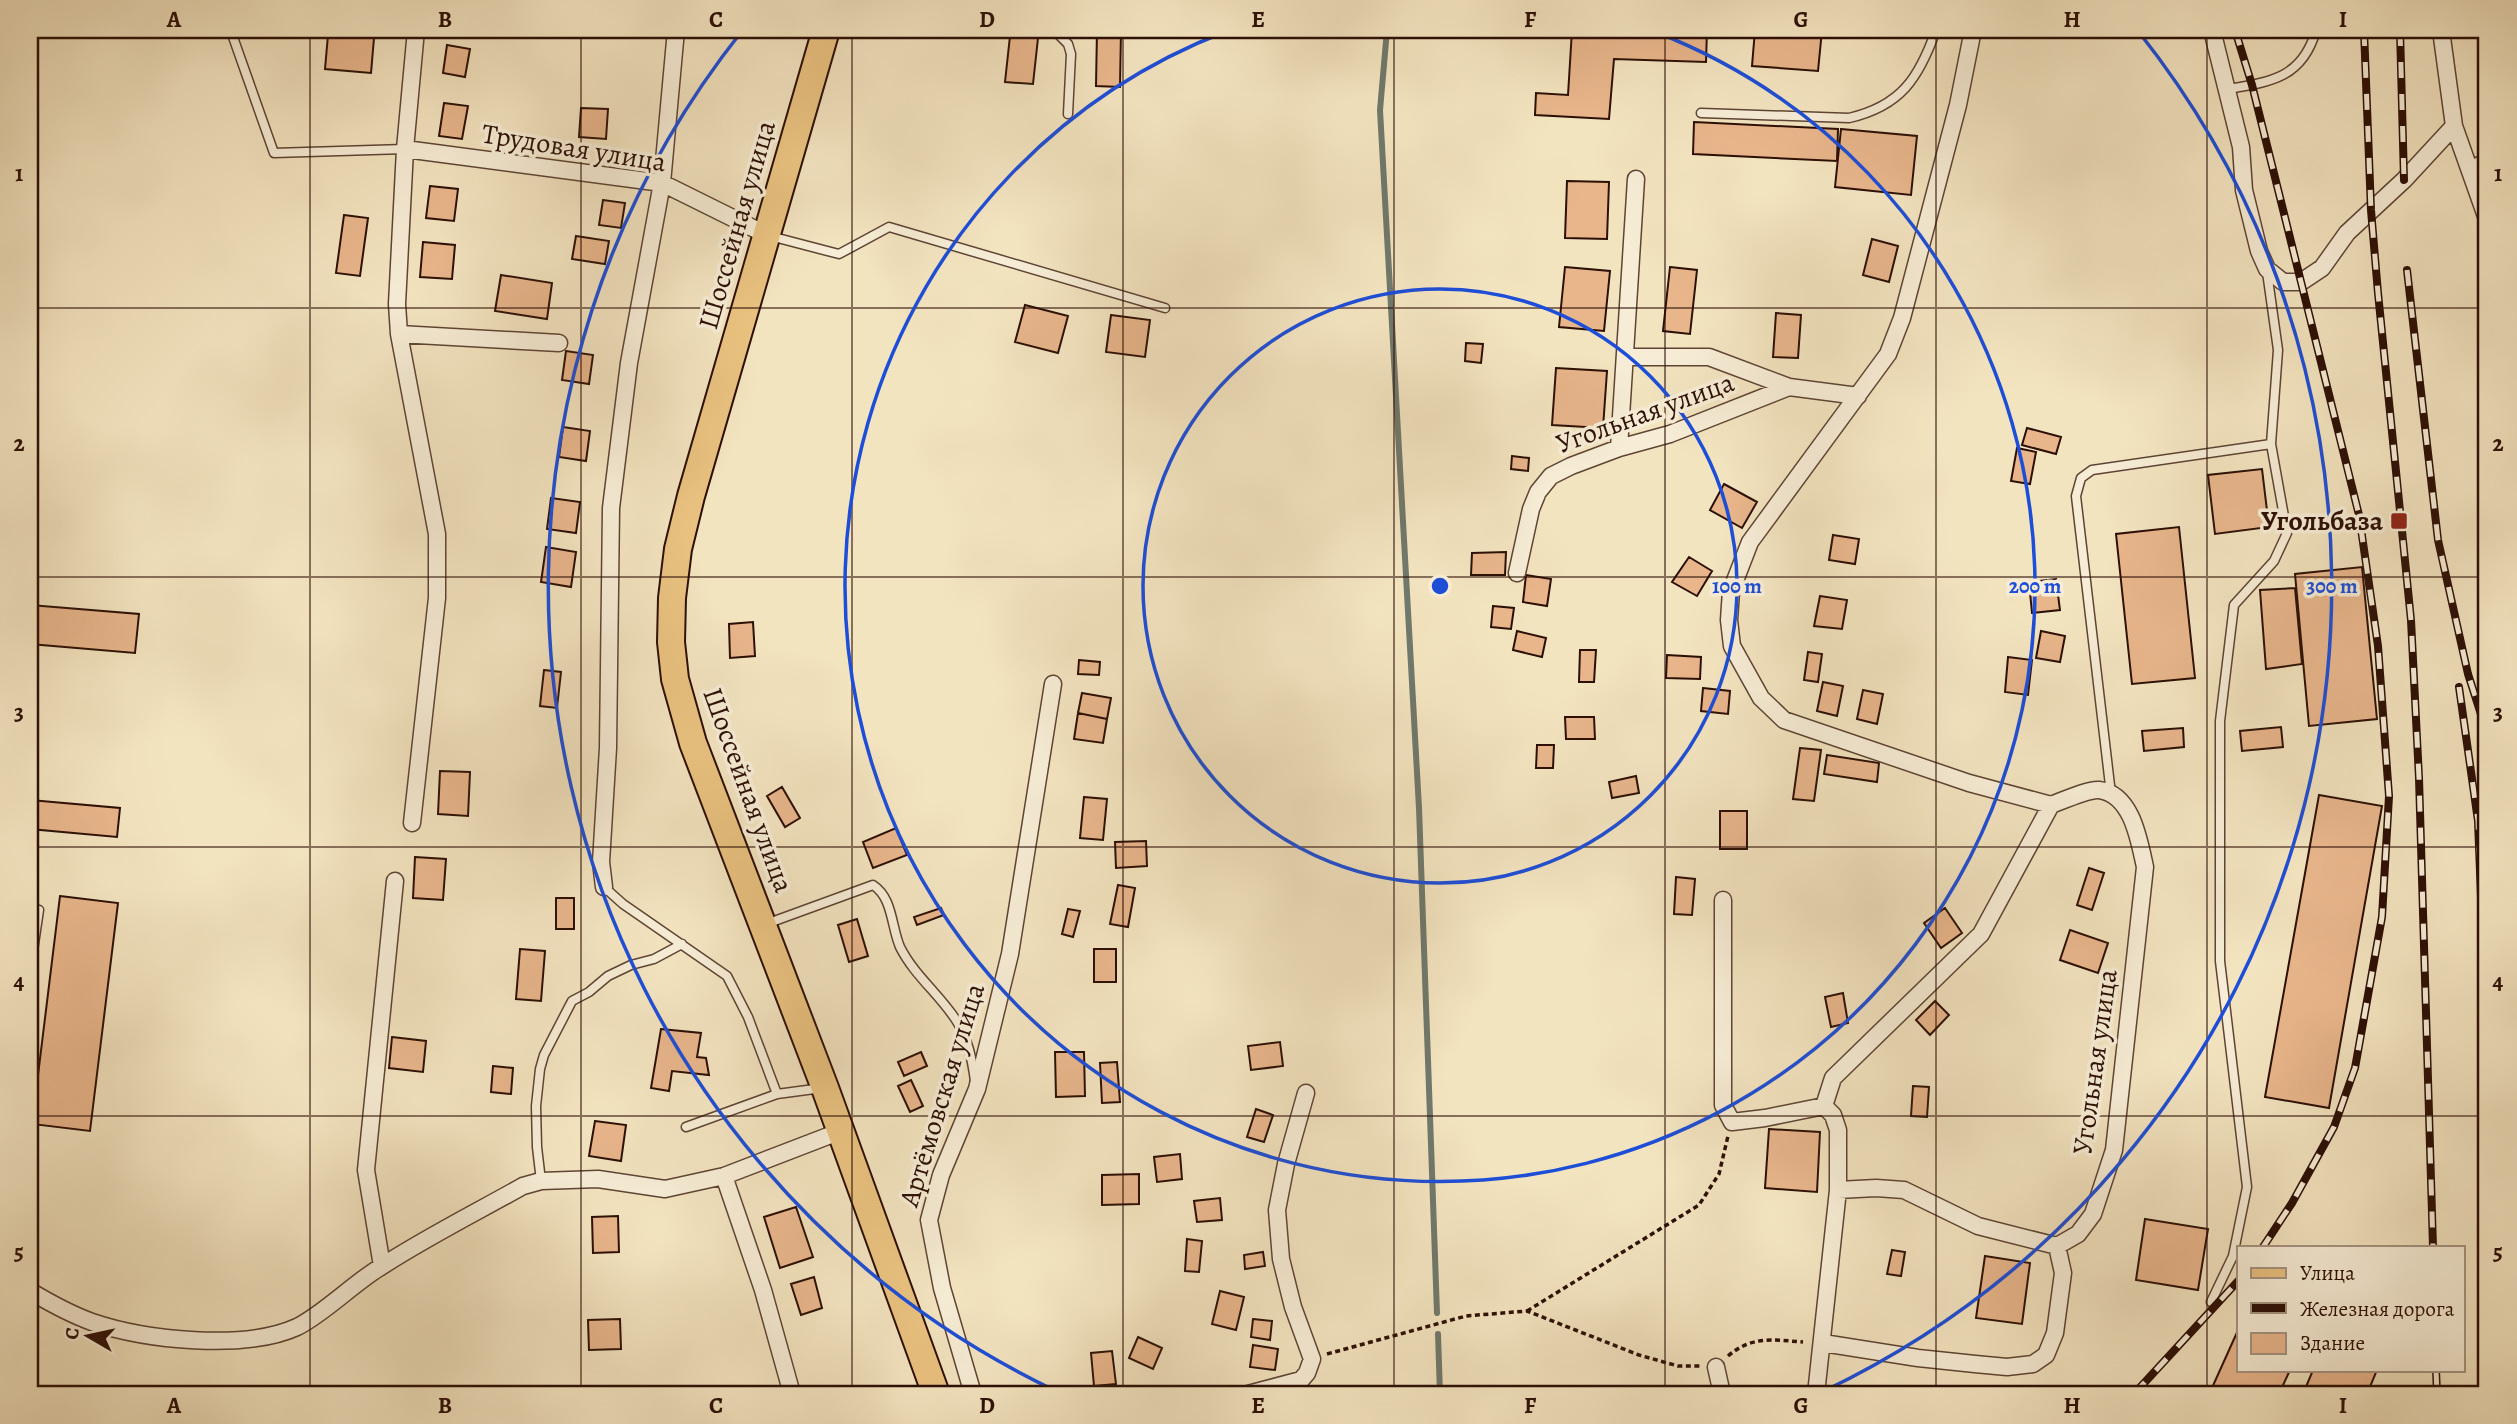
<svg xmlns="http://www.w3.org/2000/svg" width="2517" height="1424" viewBox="0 0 2517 1424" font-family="Alegreya,serif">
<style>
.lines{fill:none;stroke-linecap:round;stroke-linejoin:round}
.stream{stroke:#6f796c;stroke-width:6}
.building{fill:#e9b68c;stroke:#2c0f05;stroke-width:2}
.lane-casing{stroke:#5e4434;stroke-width:11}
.street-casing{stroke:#5e4434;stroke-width:19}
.primary-casing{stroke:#2c0f05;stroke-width:30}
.path{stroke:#2c0f05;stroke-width:3.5;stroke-dasharray:5 3.5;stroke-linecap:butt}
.lane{stroke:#f7edd6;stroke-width:8}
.street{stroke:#f7edd6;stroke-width:16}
.primary{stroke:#eac280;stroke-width:26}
.rail-casing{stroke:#2c0f05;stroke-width:8}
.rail{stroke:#f7edd6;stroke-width:5;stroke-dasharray:16;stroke-linecap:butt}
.grid{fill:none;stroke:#2c0f05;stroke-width:2;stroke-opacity:0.55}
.ring{fill:none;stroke:#1d4ed8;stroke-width:3.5}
.poi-dot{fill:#8f2418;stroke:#f7edd6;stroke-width:2.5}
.labels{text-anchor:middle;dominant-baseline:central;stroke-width:7;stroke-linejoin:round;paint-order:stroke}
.street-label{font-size:28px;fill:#2c0f05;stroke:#f7edd6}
.poi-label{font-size:28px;font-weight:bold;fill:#2c0f05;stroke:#f7edd6;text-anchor:end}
.centre{fill:#1d4ed8;stroke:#f7edd6;stroke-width:3.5}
.ring-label{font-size:21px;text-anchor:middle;font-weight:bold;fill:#1d4ed8;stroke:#f7edd6;stroke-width:7;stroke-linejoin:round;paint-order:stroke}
.neatline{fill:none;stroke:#2c0f05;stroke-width:2.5}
.grid-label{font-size:23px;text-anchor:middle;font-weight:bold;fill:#2c0f05}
</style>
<rect width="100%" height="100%" fill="#f3e4c0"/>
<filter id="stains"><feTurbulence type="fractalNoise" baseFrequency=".00286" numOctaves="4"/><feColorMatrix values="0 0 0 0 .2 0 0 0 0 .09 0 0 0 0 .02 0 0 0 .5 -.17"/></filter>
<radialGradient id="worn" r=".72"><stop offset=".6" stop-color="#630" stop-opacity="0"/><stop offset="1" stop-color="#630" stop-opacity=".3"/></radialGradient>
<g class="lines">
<path class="stream" d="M1387,30L1380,110L1419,808L1437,1313
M1438,1334L1440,1394"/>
</g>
<path class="building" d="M1097,30H1121L1120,87L1096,86Z
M1572,30H1707L1706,62L1614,59L1609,119L1535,115L1536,93L1568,95Z
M1755,30H1822L1818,71L1752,66Z
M328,35L374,38L371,73L325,69Z
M1010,36L1038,38L1033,84L1005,82Z
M447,45L470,49L465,77L443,73Z
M444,103L468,106L462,139L439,136Z
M581,108L608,109L606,139L579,137Z
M1694,122L1838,129L1837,161L1693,154Z
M1841,129L1917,136L1911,195L1835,187Z
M1567,181L1609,182L1607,239L1565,238Z
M430,186L458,189L454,221L426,218Z
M603,200L625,203L621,228L599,225Z
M344,215L368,218L360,276L336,273Z
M576,236L609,241L605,264L572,259Z
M1872,239L1898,246L1889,282L1863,275Z
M423,242L455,245L452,279L420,277Z
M1565,267L1610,271L1604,331L1559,327Z
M1670,267L1697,270L1690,334L1663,331Z
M501,275L552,283L547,319L495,311Z
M1025,305L1068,316L1058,353L1015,342Z
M1776,313L1801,315L1798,358L1773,357Z
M1111,315L1150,320L1145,357L1106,352Z
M1466,343L1483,344L1481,363L1465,361Z
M566,351L593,355L589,384L562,380Z
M1556,368L1607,371L1603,428L1552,425Z
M563,427L590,431L586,461L559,457Z
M2027,428L2061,437L2056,454L2022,445Z
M2017,448L2036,452L2030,484L2011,481Z
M1512,456L1529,458L1528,471L1511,469Z
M2262,469L2269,527L2215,534L2208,475Z
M1724,484L1757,502L1742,528L1710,510Z
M551,498L580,502L576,533L547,529Z
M2179,527L2195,678L2132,684L2116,534Z
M1833,535L1859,539L1855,564L1829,560Z
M546,547L576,552L571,587L541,582Z
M1506,552L1505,575H1471L1472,553Z
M1689,557L1712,571L1697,596L1672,582Z
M2362,567L2377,719L2309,726L2295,574Z
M1526,575L1551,579L1547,606L1523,602Z
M2056,579L2060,610L2032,613L2029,582Z
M2295,588L2302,664L2266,669L2260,590Z
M1820,596L1847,600L1842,629L1814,626Z
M30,605L139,614L135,653L30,644Z
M1493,606L1514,608L1511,629L1491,627Z
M753,622L755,656L730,658L729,624Z
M1517,631L1546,638L1542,657L1513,650Z
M2041,631L2065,636L2060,662L2036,658Z
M1580,650H1596L1594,682H1579Z
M1808,652L1822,654L1818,682L1804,680Z
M1667,655L1701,657L1700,679L1666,678Z
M2008,657L2032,660L2028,695L2005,692Z
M1079,660L1100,662L1099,675L1078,674Z
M544,670L561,672L557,708L540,706Z
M1823,682L1843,686L1837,716L1817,711Z
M1703,688L1730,691L1728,714L1701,711Z
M1863,690L1883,694L1877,724L1857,719Z
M1082,693L1111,698L1107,719L1078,713Z
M1078,713L1107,719L1103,743L1074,739Z
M1565,717H1594L1595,739H1566Z
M2281,727L2283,747L2242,751L2240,731Z
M2183,728L2184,747L2144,751L2142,731Z
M1537,745H1554L1553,768H1536Z
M1800,748L1821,750L1814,801L1793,799Z
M1827,755L1879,763L1877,782L1824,774Z
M440,771L470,772L468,816L438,814Z
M1636,776L1639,793L1612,798L1609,782Z
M782,787L800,818L785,827L767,796Z
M2319,795L2382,806L2329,1108L2265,1097Z
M1084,797L1107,799L1103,840L1080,838Z
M30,800L120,808L117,837L30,829Z
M1720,811H1747V849H1720Z
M896,828L907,855L873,868L863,842Z
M1146,841L1147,866L1116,868L1115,842Z
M415,857L446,859L443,900L413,898Z
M2089,868L2104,873L2092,910L2077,905Z
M1676,877L1695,879L1692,915L1674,914Z
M1118,885L1135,888L1128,927L1110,924Z
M60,896L118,903L90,1131L32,1124Z
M556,898H574V929H556Z
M941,908L944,915L917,925L914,917Z
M1945,908L1962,933L1941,948L1924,923Z
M1068,909L1080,911L1073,937L1062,934Z
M857,919L868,956L849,962L838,925Z
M2070,930L2108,943L2098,973L2060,960Z
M520,949L545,951L541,1001L516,999Z
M1094,949H1116V982H1094Z
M1843,993L1848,1023L1831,1027L1825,997Z
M1935,1001L1949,1015L1930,1035L1916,1020Z
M661,1029L701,1033L697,1057L706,1058L709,1075L672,1071L669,1091L651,1088Z
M392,1037L426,1041L423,1072L389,1068Z
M1280,1042L1283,1066L1251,1070L1248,1046Z
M921,1052L927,1066L904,1076L898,1062Z
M1055,1052H1084L1085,1096L1056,1097Z
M1117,1062L1120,1102L1102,1103L1100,1063Z
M493,1066L513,1068L511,1094L491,1092Z
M911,1080L923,1106L910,1112L898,1086Z
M1913,1086L1929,1087L1927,1117L1911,1116Z
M1256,1109L1273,1115L1264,1142L1247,1137Z
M595,1121L626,1125L621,1161L589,1156Z
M1769,1129L1820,1132L1817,1192L1765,1188Z
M1180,1154L1182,1179L1157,1182L1154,1157Z
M1139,1174V1204L1102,1205V1175Z
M1220,1198L1222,1220L1197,1222L1194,1201Z
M796,1207L813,1257L780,1268L764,1217Z
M618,1216L619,1252L593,1253L592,1217Z
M2145,1219L2208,1229L2198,1290L2136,1280Z
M1187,1239L1202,1241L1199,1272L1185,1271Z
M1892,1250L1905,1252L1901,1276L1887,1274Z
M1263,1252L1265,1266L1245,1269L1244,1255Z
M1985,1256L2030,1263L2022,1324L1976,1318Z
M814,1277L822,1308L801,1315L791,1284Z
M1220,1291L1244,1297L1236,1330L1212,1324Z
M620,1319L621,1349L589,1350L588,1320Z
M1253,1319L1272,1321L1270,1340L1251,1337Z
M2239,1328V1370H2290L2279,1394H2220L2211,1390Z
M1138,1337L1162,1348L1153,1369L1129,1358Z
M1253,1345L1278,1349L1275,1370L1250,1367Z
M1112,1351L1116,1384L1094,1386L1091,1353Z
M2313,1370H2377L2367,1394H2303Z"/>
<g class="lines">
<defs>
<path id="lane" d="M239,30L233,37L274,153L405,149
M1054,30L1068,44L1071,54L1068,114
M2228,89C2272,82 2303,77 2316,30
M1701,113L1849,118C1901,106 1919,78 1936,30
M2467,167L2487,157
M770,236L839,254L889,227L1165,308
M2111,794L2076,496L2081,478L2092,470L2271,444
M604,887L623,904L727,976L748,1017L777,1094
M766,924L873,885C893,898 891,926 900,947C914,975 939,994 956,1020C968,1038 972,1059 975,1081
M30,971L39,910
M686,1127L777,1094L822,1088
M541,1181L537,1147L536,1106L540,1069L544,1055L572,1001L589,992L608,976L631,965L654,959L682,944
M2211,1302L2233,1256L2247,1187L2220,961V721L2234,605L2274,561L2287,533L2271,444L2278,350L2267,272"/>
<path id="street" d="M1973,30L1958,105L1902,318L1888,354L1750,542L1731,591L1729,620L1732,646L1761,698L1784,720L1969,783L2051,805
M2212,30L2241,147L2244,190L2259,251L2267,269L2283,282H2301L2322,268L2347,233L2404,180L2454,126
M2441,30L2454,126L2487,219
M405,149L662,183L767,235
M399,334L559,343
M1626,357H1709L1789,387
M1619,448L1636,179
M1517,573L1531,509L1538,492L1551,476L1571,466L1619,448L1670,434L1789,387L1858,396
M412,823L437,598V534L399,334L397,304L405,149L416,30
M604,887L601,862L608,748L611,508L629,363L662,183L676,30
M1723,900V1105L1732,1122L1765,1118L1824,1106L1833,1078L1981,934L2051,805C2062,801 2088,789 2099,790C2132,794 2139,840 2145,867L2114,1150L2093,1214L2078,1234L2057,1246L1978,1226L1904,1190L1876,1188L1838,1190
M724,1176L763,1290L792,1394
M382,1266L366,1170L395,881
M30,1291C50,1303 70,1314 92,1322C145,1340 244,1351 297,1327C322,1315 353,1284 379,1268C425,1238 475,1213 523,1186L541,1181L598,1179L665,1189L724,1176L841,1131
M1823,1343L1918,1358L1975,1364L2007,1367L2033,1364L2046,1355L2055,1333L2063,1273L2057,1246
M1716,1367L1722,1394
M973,1394L942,1288L929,1220L941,1175L977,1089L1010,954L1053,684
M1248,1394L1301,1380L1307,1373L1312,1359L1293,1307L1281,1259L1277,1210L1286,1164L1306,1093
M1816,1394L1838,1190V1130L1833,1115L1824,1106"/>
<path id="primary" d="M826,30L691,496L678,549L672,598L671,642L675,679L693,743L825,1088L936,1394"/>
</defs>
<use href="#lane" class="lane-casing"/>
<use href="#street" class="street-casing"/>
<use href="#primary" class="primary-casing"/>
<path class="path" d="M1527,1311L1699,1205L1719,1174L1728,1136
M1327,1354L1466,1316L1527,1311L1639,1355L1678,1366H1700
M1728,1356C1753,1335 1773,1340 1803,1342"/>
<use href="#lane" class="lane"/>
<use href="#street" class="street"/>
<use href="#primary" class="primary"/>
<defs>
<path id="rail" d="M2235,30L2252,85L2359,515L2378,646L2389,796L2382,917L2355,1068L2334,1127L2292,1203L2263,1247
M2364,30L2371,210L2378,293L2411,620L2419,778L2433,1247
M2400,30L2404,180
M2407,270L2438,540L2468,674L2487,733
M2459,687L2478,821L2487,1047
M2436,1370L2437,1394
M2134,1394L2239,1280"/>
</defs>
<use href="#rail" class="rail-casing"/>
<use href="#rail" class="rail"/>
</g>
<path class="grid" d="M310,30V1394M581,30V1394M852,30V1394M1123,30V1394M1394,30V1394M1665,30V1394M1936,30V1394M2207,30V1394M30,308H2487M30,577H2487M30,847H2487M30,1116H2487"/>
<g class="ring">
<circle cx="1440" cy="586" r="297"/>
<path d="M1653 31A595 595 0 1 1 1227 31"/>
<path d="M1056 1391A892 892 0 0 1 742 31M2138 31A892 892 0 0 1 1824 1391"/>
</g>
<rect class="poi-dot" x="2390" y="512" width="18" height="18" rx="3.5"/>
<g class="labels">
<g class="street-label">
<text transform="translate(574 148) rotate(9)">Трудовая улица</text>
<text transform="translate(737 225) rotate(-74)">Шоссейная улица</text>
<text transform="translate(1645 413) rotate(-20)">Угольная улица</text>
<text transform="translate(748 790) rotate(70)">Шоссейная улица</text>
<text transform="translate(2095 1062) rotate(-82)">Угольная улица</text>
<text transform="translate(942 1095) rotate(-73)">Артёмовская улица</text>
</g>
<g class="poi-label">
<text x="2383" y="521">Угольбаза</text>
</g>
</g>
<circle cx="1440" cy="586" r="10" class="centre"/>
<g class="ring-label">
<text x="1737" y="593">100 m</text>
<text x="2035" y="593">200 m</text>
<text x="2332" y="593">300 m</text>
</g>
<rect width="2517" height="1424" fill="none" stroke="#f3e4c0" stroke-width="77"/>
<rect x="2237" y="1246" width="228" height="126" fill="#f7edd6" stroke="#a69482" stroke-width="2"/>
<rect x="2251" y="1268" width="35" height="10" fill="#eac280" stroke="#a69482" stroke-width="2"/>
<text x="2300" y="1280" font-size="21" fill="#2c0f05">Улица</text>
<rect x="2251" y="1303" width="35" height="10" fill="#2c0f05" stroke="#a69482" stroke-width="2"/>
<text x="2300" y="1316" font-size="21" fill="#2c0f05">Железная дорога</text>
<rect x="2251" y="1333" width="35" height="21" fill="#e9b68c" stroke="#a69482" stroke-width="2"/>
<text x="2300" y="1350" font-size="21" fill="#2c0f05">Здание</text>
<g transform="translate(88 1336) rotate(279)" stroke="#f7edd6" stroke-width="5" paint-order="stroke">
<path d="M0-5L12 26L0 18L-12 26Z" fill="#2c0f05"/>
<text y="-10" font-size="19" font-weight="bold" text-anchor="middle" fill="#2c0f05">С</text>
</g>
<rect x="38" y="38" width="2440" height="1348" class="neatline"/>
<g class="grid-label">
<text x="174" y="27">A</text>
<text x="445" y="27">B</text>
<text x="716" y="27">C</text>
<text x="987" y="27">D</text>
<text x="1258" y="27">E</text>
<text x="1530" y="27">F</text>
<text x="1801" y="27">G</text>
<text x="2072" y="27">H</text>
<text x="2343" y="27">I</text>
<text x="19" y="181">1</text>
<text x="2498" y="181">1</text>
<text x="19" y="451">2</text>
<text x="2498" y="451">2</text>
<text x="19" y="720">3</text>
<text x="2498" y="720">3</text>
<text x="19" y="989">4</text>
<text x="2498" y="989">4</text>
<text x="19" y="1259">5</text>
<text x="2498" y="1259">5</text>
<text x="174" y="1413">A</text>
<text x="445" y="1413">B</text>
<text x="716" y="1413">C</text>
<text x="987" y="1413">D</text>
<text x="1258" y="1413">E</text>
<text x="1530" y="1413">F</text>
<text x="1801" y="1413">G</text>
<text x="2072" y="1413">H</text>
<text x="2343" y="1413">I</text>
</g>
<rect width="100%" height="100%" filter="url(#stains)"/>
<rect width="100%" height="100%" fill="url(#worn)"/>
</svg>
